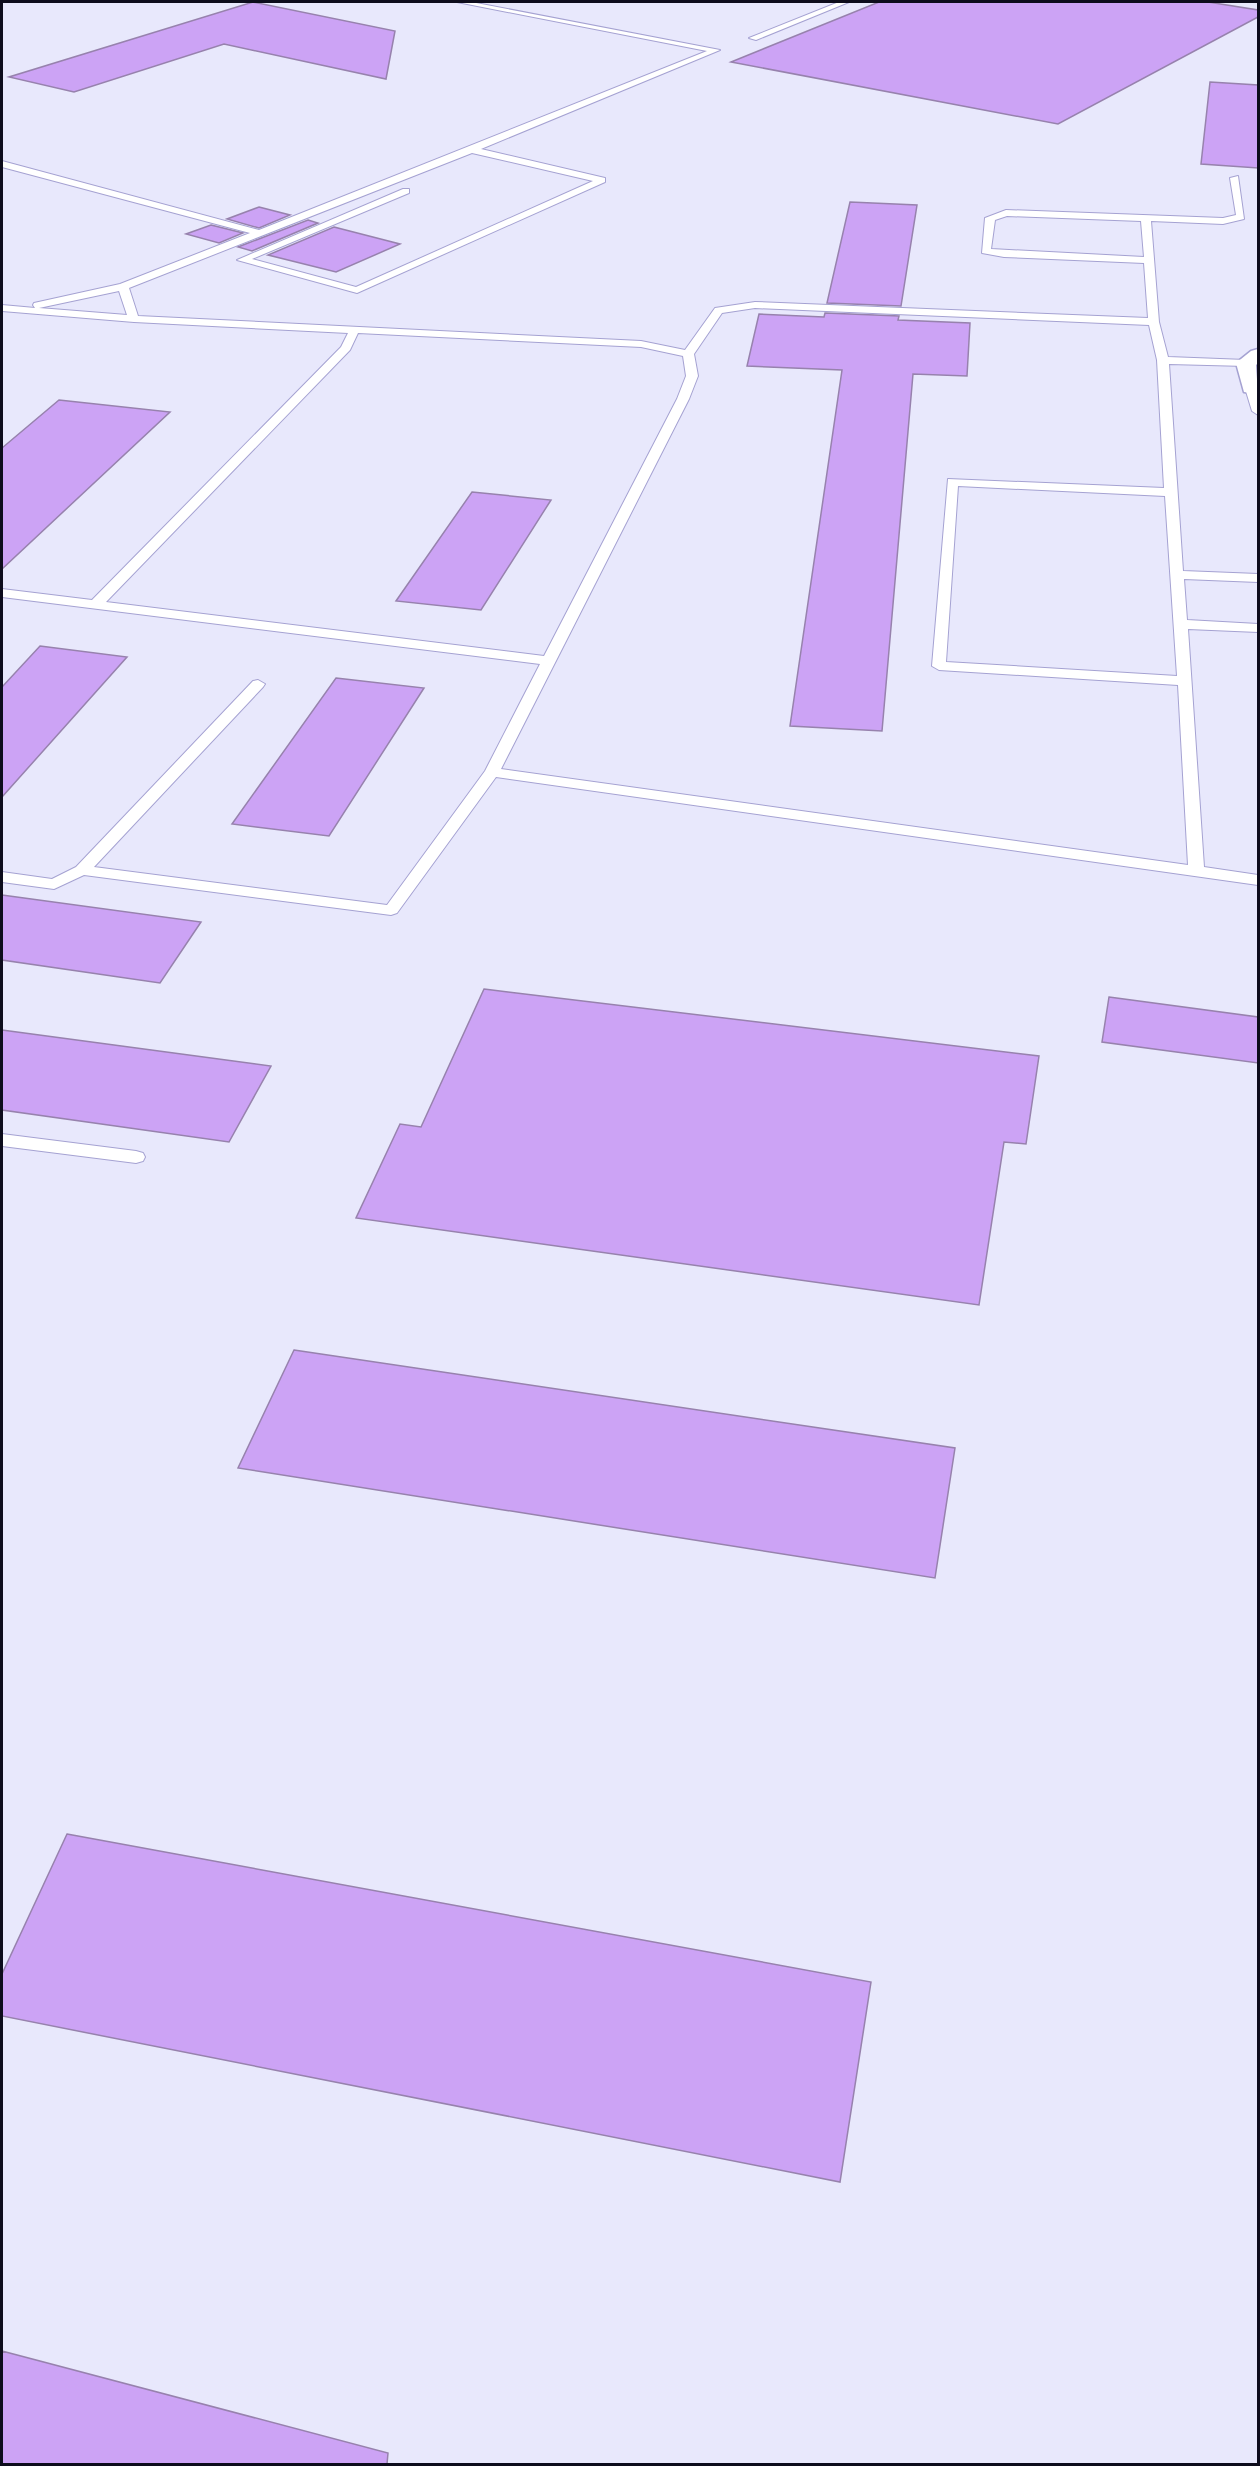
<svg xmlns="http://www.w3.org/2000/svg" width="1260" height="2466" viewBox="0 0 1260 2466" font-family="'Noto Sans',sans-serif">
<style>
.building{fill:#cca3f5;stroke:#9782ad;stroke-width:1.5}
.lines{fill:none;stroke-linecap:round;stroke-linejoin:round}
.service-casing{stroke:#a5a2d2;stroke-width:2}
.minor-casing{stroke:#a5a2d2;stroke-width:3}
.service{fill:#fff;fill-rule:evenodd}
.minor{fill:#fff;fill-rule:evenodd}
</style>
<rect width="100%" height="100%" fill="#e8e8fc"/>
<path class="building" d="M253,2L395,31L386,79L224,44L74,92L9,77Z
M879,2H1208L1258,10V17L1058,124L731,62Z
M1210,82L1258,85V168L1201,164Z
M850,202L917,205L901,306L827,303Z
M259,207L290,215L259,228L227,219Z
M308,220L318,223L252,251L238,247Z
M211,225L243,233L219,243L186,234Z
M334,227L400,244L336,272L268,255Z
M825,313L899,316L898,320L970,323L967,376L913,374L882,731L790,726L842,370L747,366L759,314L824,317Z
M59,400L170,412L2,569V448Z
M472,492L551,500L481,610L396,601Z
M40,646L127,657L2,797V687Z
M336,678L424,688L329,836L232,824Z
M2,895L201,922L160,983L2,960Z
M484,989L1039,1056L1026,1144L1004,1142L979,1305L356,1218L400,1124L421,1127Z
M1109,997L1258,1017V1063L1102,1042Z
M2,1030L271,1066L229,1142L2,1110Z
M294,1350L955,1448L935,1578L238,1468Z
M67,1834L871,1982L840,2182L2,2016V1974Z
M2,2351L388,2453L387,2464H2Z"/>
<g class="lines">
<defs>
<path id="service" d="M457,2H471L720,50L481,149L605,178V182L357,293L237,260L403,189H409V193L252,259L356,287L593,181L472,153L129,288L138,316L641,341L685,350L715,308L755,302L1148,318L1144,263L1004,257L982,253L985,218L1006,210L1223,218L1236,215L1230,178L1238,176L1244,219L1223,224L1151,221L1159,322L1168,357L1246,360L1252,363L1246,366L1169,364L1183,571L1258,574V582L1184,579L1187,620L1258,624V632L1188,629L1204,867L1258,875V885L496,777L397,913L391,915L84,875L54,889L2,882V872L52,879L76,867L253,681L258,680L265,684L263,687L94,867L387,905L485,771L540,664L2,597V589L92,600L341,347L348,333L134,322L2,311V305L35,308L33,305L34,303L120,284L250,233L2,167V161L259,230L707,51ZM1007,216L1141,221L1144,257L991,249L995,220ZM119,291L127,315L39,308ZM755,308L1149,325L1157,360L1164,488L948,479L932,666L939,670L1178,685L1188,865L501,769L689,399L698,376L694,354L722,313ZM358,333L641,347L683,356L686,376L677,399L544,656L106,602L350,350ZM958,486L1165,496L1177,676L946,662Z
M839,2H849L756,40L749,38Z
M1251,385L1255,386L1258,394V415L1252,411L1245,388Z
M2,1134L136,1151L143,1153L145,1157L143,1161L136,1163L2,1146Z"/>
<path id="minor" d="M1258,349V363L1256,365L1258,394L1244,392L1236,363L1251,351Z"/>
</defs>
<use href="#service" class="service-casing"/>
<use href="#minor" class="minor-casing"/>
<use href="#service" class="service"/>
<use href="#minor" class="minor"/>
</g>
<rect width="1260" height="2466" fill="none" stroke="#0d0c1c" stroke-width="6"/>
</svg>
